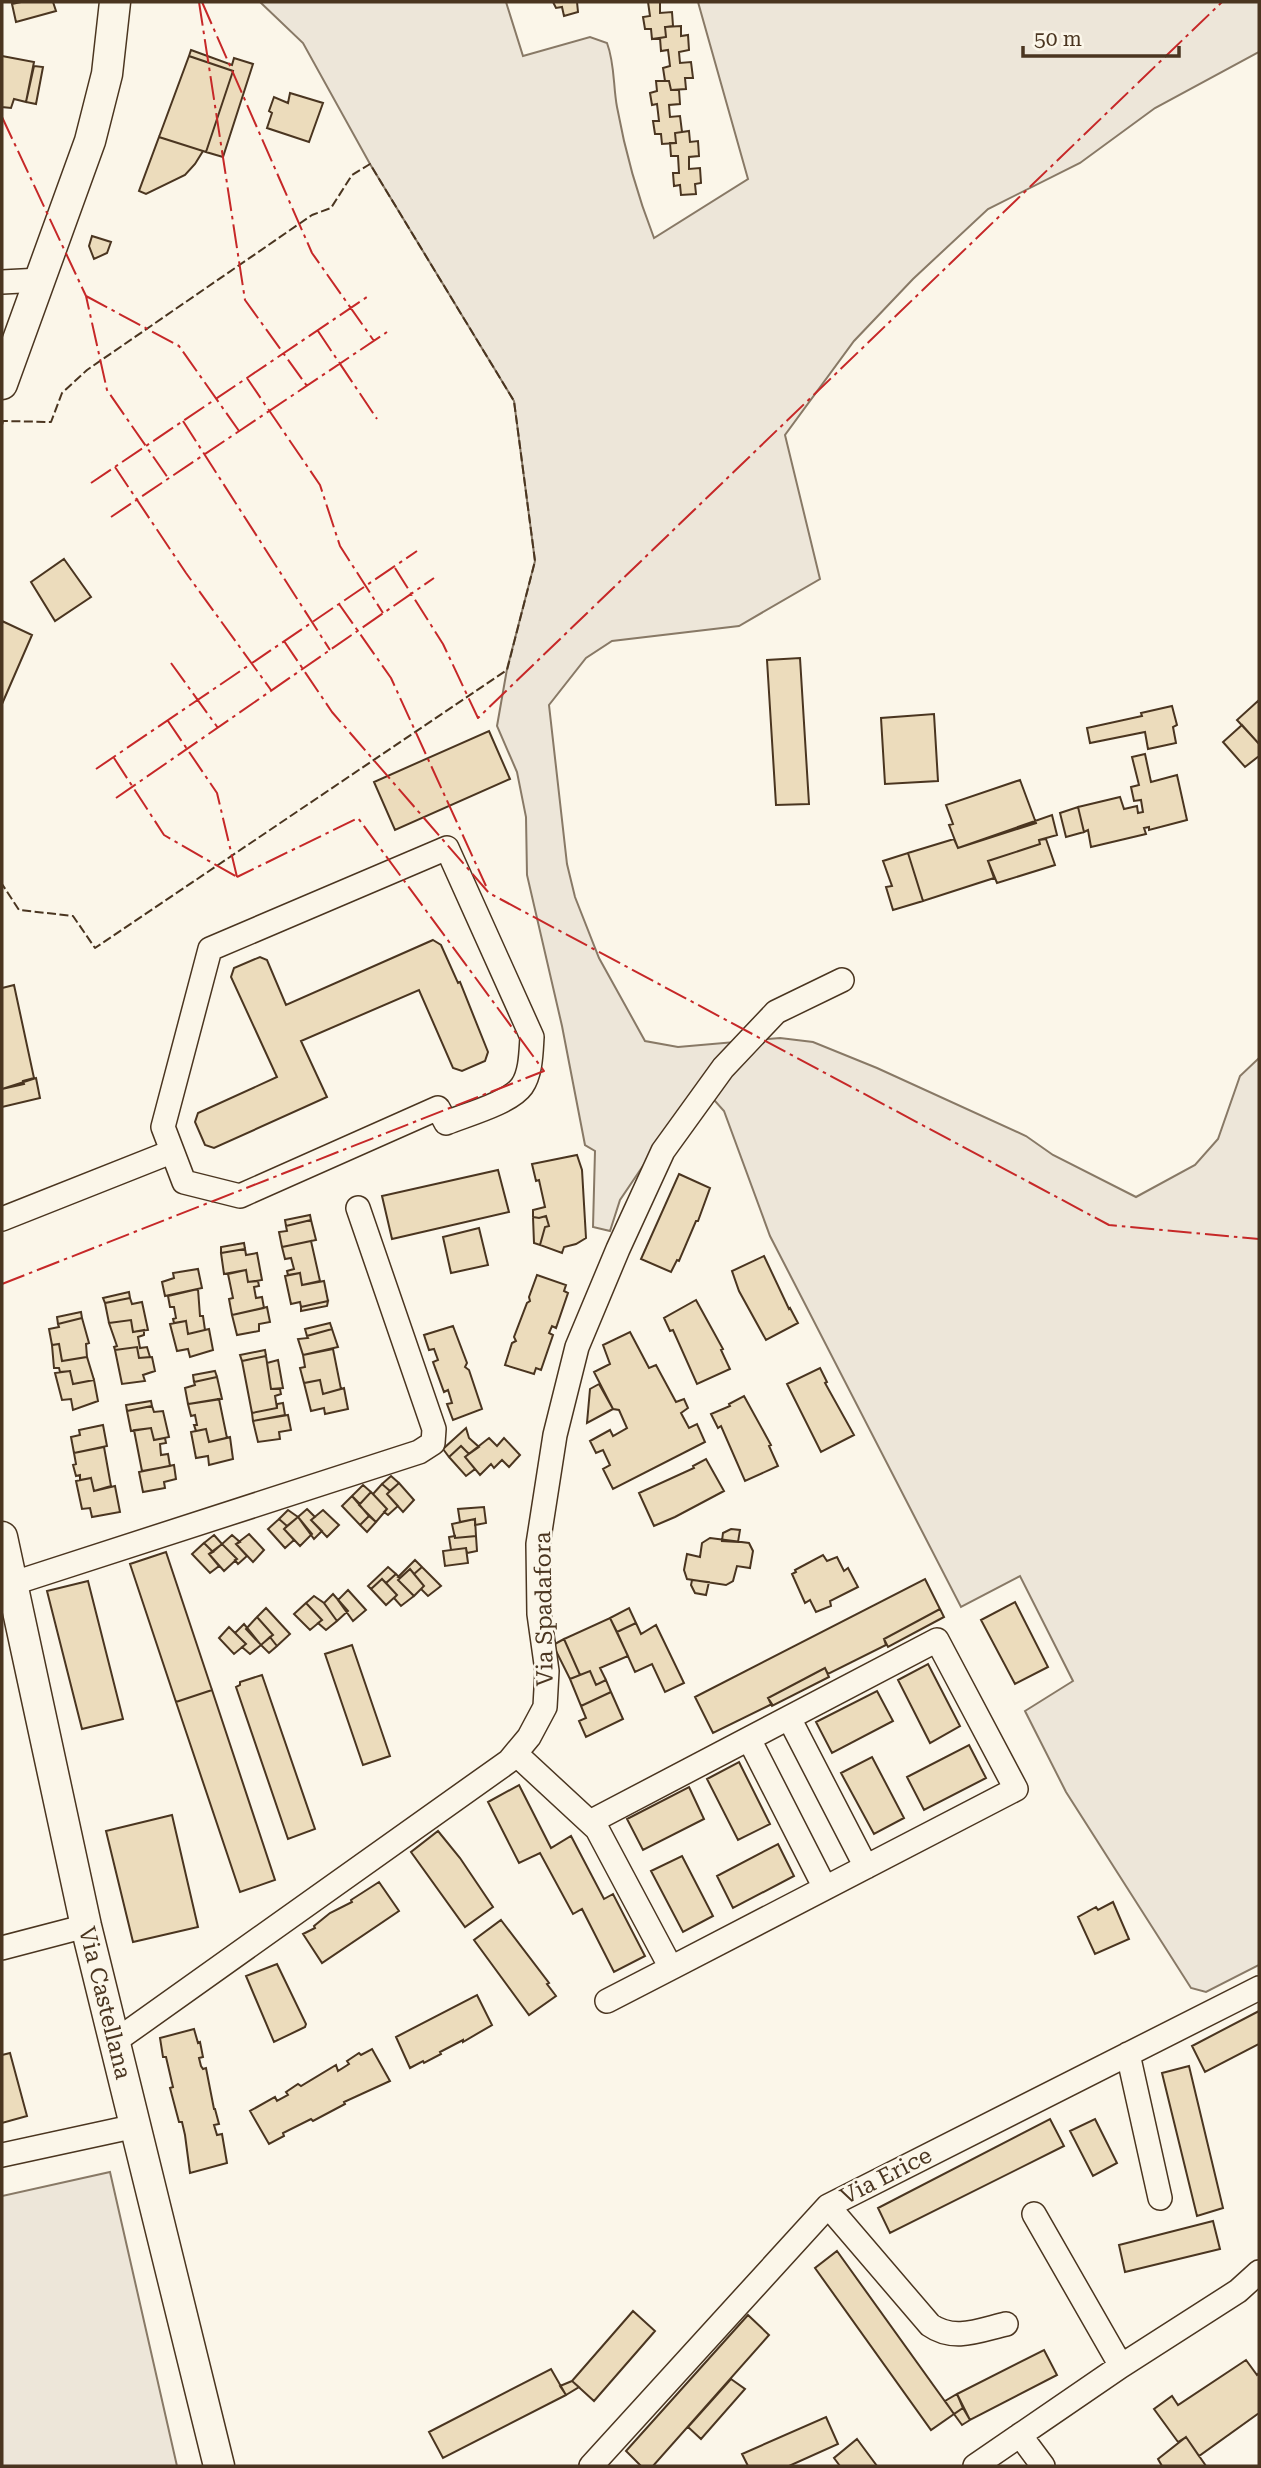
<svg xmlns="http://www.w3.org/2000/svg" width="1261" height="2468" viewBox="0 0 1261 2468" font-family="'Roboto Serif',serif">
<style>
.green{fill:#ede6d9;stroke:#887966;stroke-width:2}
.building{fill:#ecdcbc;stroke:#4a3520;stroke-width:2}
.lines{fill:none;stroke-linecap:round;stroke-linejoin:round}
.minor-casing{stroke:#4a3520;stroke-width:26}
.major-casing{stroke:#4a3520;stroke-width:33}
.minor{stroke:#fbf6e9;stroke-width:23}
.major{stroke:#fbf6e9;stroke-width:30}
.fence{stroke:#4a3520;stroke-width:2;stroke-dasharray:9 3.5;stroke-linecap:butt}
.power{stroke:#c62828;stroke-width:2;stroke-dasharray:24 5 3.5 5;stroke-linecap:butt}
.labels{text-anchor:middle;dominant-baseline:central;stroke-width:5;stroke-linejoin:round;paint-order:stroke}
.street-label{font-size:23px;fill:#4a3520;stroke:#fbf6e9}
</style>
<rect width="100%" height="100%" fill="#fbf6e9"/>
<path class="green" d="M260,2H506L523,56L590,37L607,43C615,64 613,86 617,107C625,151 638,197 654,238L748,179L698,2H1259V52L1155,108L1080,163L988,209L913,279L854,341L785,435L820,579L739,626L612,641L586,658L549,705L567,864L575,897L599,958L645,1041L678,1047L780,1038L813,1042L877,1068L1026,1136L1053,1155L1136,1197L1195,1165L1218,1139L1240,1076L1259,1058V1965L1206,1992L1191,1988L1066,1792L1025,1711L1073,1681L1020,1576L961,1607L770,1236L724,1111L699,1083L620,1200L610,1231L593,1227L595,1151L585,1145L562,1026L527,875L526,817L517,772L497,726L507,669L535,561L514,401L370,164L303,43Z
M110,2172L177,2466H2V2196Z"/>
<path class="building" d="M21,2H53L56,11L16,22L12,4Z
M553,2H577L578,12L564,16L562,7L556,8Z
M648,2H660V13L672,12L673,26L665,27L666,37L652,39L651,29H645L643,17L650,16Z
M681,26V36L688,35L689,50L679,52L680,63L691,62L693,78H685L686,89L671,90L669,81H665L663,68L670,66L668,50L661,51L660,38L666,37L665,27Z
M191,50L232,65L234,58L253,64L223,157L206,152L233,71L189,56Z
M2,56L34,62L26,102L14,99L11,108L2,107Z
M189,56L233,71L206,152L159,137Z
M34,66L43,67L36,104L26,102Z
M656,81H669L671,90H679L680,104L669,105L670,117L680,116L682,132L675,133L676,143L662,144L661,134H655L653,121H659L657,104L652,105L650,93L657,91Z
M290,93L323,103L309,142L267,128L272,113L269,111L274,97L288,103Z
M689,131L690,142L698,141L699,156L689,157V169L700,168L701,183L695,184L696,194L681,195L680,185L674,186L673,173H679L678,156H671L670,143H676L675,133Z
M159,137L203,151L195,164L185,175L146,194L139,191Z
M92,236L111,242L107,253L94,259L89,246Z
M64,559L91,597L55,621L31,582Z
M2,621L32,635L2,704Z
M800,658L809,804L776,805L767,660Z
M1259,700V744L1237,720Z
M1172,706L1177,725L1173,727L1176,743L1148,749L1145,732L1090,743L1087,728L1142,716L1141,713Z
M934,714L938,781L885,784L881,718Z
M1242,725L1259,744V756L1245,767L1223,742Z
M489,731L510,779L395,830L374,782Z
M1145,754L1151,782L1177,775L1187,820L1149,830V827L1144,828L1146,834L1091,847L1088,830L1084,832L1078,807L1120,797L1124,809L1137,806L1138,813L1143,812L1141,800L1134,801L1131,787L1139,785L1132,757Z
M1020,780L1036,823L958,848L949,825L953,824L946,805Z
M1078,807L1084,832L1066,837L1060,813Z
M1052,815L1057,835L1039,840L1040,844L988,861L994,878L923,901L908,853L954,839L958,848Z
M1046,839L1055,865L997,883L988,861L1040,844L1039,840Z
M908,853L923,901L893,910L886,887L892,886L883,861Z
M433,940L441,945L458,983L460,982L488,1052L485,1061L462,1071L453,1068L419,990L301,1041L327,1097L214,1148L205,1145L195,1122L198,1113L277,1077L231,977L234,968L260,957L267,960L286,1005Z
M14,985L34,1078L23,1081L24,1084L2,1089V988Z
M36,1078L40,1098L2,1107V1089Z
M577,1155L582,1170L586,1238L576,1244L564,1247L562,1253L540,1245L545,1227L549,1226L546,1216L539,1218L533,1217V1210L545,1207L539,1180L536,1181L532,1164Z
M498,1170L509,1212L392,1239L382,1196Z
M679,1174L710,1188L698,1221H696L679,1261L677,1260L671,1272L641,1259Z
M310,1215L311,1220L286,1226L285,1220Z
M546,1216L549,1226L545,1227L540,1245L534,1243L533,1217L539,1218Z
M311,1220L316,1240L282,1247L279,1232L287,1231L286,1226Z
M479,1228L488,1265L451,1273L443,1237Z
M311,1241L320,1281L302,1285L300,1273L288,1275L287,1271L294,1269L291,1258L285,1259L282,1247Z
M244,1243L245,1249L221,1253V1247Z
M245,1249L246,1255L257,1253L262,1280L248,1282L246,1270L224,1274L221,1253Z
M764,1256L789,1309L790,1308L798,1323L766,1340L739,1291L732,1271Z
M198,1269L202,1288L165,1296L162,1282L174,1278L173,1273Z
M246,1270L248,1282L258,1281L259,1286L254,1287L256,1298L262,1297L264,1308L232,1315L229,1299L233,1298L228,1274Z
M300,1273L302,1285L324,1281L328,1301L301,1307L300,1302L291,1304L285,1276Z
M537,1275L566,1285L564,1291L568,1293L556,1328L552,1326L549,1333L553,1335L541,1370L536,1368L534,1374L505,1365L512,1343L516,1341L514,1337L527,1303L530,1301L529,1297Z
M198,1289L200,1316H203L205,1330L188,1334L186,1321L174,1323L173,1319L176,1318L174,1307H170L168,1296Z
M129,1292L130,1298L105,1303L103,1298Z
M130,1298L132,1304L142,1302L148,1330L133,1332L131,1320L109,1323L105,1303Z
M696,1300L723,1349L721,1350L730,1369L697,1384L673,1330L670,1331L664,1318Z
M328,1301L327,1306L301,1311V1307Z
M267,1307L270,1322L259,1324V1331L237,1335L232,1315Z
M81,1312L82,1318L58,1324L57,1317Z
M82,1318L89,1343L86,1344L87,1357L62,1361L59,1344L52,1345L49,1329L59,1327L58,1324Z
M131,1320L133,1332L144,1330V1335L138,1337L140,1348L147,1347L150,1357L139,1358L137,1347L115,1350L114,1347L117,1346L109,1323Z
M186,1321L188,1334L209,1329L213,1350L190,1357L188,1349L177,1351L170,1324Z
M330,1323L332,1329L307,1336L305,1329Z
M453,1326L467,1363L465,1367L469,1370L482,1409L453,1420L447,1404L452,1403L448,1390L444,1392L433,1362L438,1360L434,1349L429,1350L424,1335Z
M332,1329L338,1347L303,1355L298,1339L308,1338L307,1336Z
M630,1332L649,1368L656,1365L676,1402L684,1399L688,1408L681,1413L689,1428L697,1424L705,1442L613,1489L603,1469L610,1465L603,1450L596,1453L590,1441L610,1430L613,1436L627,1428L619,1410L613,1409L594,1372L610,1364L603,1345Z
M59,1344L62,1361L87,1357L94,1380L73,1384L70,1371L60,1372L59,1368H54L52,1345Z
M137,1347L139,1358L152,1357L155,1371L143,1375L145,1381L122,1384L115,1350Z
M333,1349L341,1389L323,1394L320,1380L304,1383L300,1368L305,1367L303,1355Z
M265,1350L266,1356L242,1361L240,1355Z
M266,1356L271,1389H280L281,1394L275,1396L277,1408L252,1413L242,1361Z
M278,1360L283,1388L271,1389L267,1363Z
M820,1368L827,1382L825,1383L854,1435L821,1452L787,1384Z
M70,1371L73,1384L94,1380L98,1401L73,1410L71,1399L62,1400L55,1373Z
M215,1371L217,1377L194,1382L193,1375Z
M217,1377L222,1399L188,1404L185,1388L195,1385L194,1382Z
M320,1380L323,1394L344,1388L348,1409L325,1414L324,1408L311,1411L304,1383Z
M599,1384L613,1409L587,1423L590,1389Z
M744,1396L771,1445L769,1446L778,1466L745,1481L721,1426L718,1428L711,1414L730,1406L729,1404Z
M219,1399L227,1438L209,1442L206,1429L196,1431L194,1425H197L195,1415L191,1416L188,1404Z
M151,1401L152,1406L127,1411L126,1405Z
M283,1403L285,1415L253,1421L252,1413L277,1408V1404Z
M152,1406L154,1412L163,1411L169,1437L154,1440L151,1428L131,1431L127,1411Z
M288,1415L291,1430L279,1432L280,1439L258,1442L253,1421Z
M103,1425L107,1446L74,1453L71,1437L80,1435L79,1430Z
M151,1428L154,1440L165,1438L166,1443L160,1444L161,1455L168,1454L170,1466L142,1471L134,1430Z
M466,1428L469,1438L479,1447L469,1454L461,1446L449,1457L443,1449Z
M206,1429L209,1442L230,1437L233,1459L209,1465L208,1456L196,1458L191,1432Z
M489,1438L497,1446L504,1438L520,1455L509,1467L502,1460L494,1468L491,1464L480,1475L465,1457Z
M461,1446L469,1454L465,1457L475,1469L466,1476L449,1457Z
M104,1447L111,1486L94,1491L91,1478L80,1480V1475L76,1476L73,1465L76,1464L74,1453Z
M706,1459L724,1491L675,1517L654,1526L639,1493L694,1468L693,1466Z
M174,1465L176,1479L164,1482L165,1488L143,1492L139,1472Z
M391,1476L399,1483L390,1491L382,1484Z
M91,1478L94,1491L115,1486L120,1512L92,1517L90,1508L82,1509L76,1481Z
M399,1483L414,1500L403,1512L387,1494Z
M382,1484L390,1491L387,1494L398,1506L388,1515L384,1512L387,1509L373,1494Z
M363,1485L371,1492L360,1504L352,1496Z
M371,1492L387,1509L376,1522L359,1505Z
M352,1496L369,1516L360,1525L342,1506Z
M484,1507L486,1523L475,1525V1519L460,1522L458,1509Z
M307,1509L315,1517L311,1520L322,1531L314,1539L298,1517Z
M288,1510L298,1517L287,1526L279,1519Z
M323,1510L339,1525L327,1537L311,1520Z
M369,1516L376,1522L367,1532L360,1525Z
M298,1517L312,1534L300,1546L284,1529Z
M279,1519L287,1526L284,1529L294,1540L285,1548L268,1529Z
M475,1519L476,1536L455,1538L452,1524Z
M731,1529L740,1530L738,1542L722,1541L723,1533Z
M249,1534L264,1550L253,1562L236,1544Z
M214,1535L222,1544L213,1552L204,1543Z
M232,1535L240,1542L236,1544L247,1556L238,1564L235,1560L237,1559L222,1544Z
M455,1536V1538L476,1536L477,1551L467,1553L466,1548L451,1550L449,1537Z
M710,1538L749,1543L753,1551L750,1568L737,1566L733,1581L726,1585L687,1579L684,1570L687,1554L700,1557L702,1543Z
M204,1543L213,1552L209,1554L219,1566L210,1573L192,1554Z
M222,1544L237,1559L224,1571L209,1554Z
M466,1548L468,1563L445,1566L443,1551Z
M166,1552L212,1690L176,1702L130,1564Z
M823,1555L827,1561L837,1557L844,1571L848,1568L858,1587L830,1601L831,1606L816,1612L810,1600L805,1603L792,1574L796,1572L795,1570Z
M415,1560L422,1567L414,1574L410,1569L400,1578L398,1577Z
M388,1567L396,1574L386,1583L382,1579L371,1589L368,1586Z
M422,1567L441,1586L428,1596L421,1589L424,1586L414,1574Z
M410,1569L424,1586L414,1596L398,1580Z
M396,1574L400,1578L398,1580L414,1596L401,1606L394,1598L397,1595L386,1583Z
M382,1579L397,1595L386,1605L371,1589Z
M925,1579L940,1609L884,1639L886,1645L828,1674L825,1668L768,1698L772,1704L713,1733L695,1697Z
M692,1580L709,1582L706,1595L695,1593L691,1585Z
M88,1581L123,1719L82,1729L47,1591Z
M348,1590L366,1610L353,1621L338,1600Z
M333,1594L348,1611L337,1621L324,1603Z
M314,1596L324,1603L337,1621L326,1630L318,1623L322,1620L306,1603Z
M1015,1602L1048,1667L1015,1684L981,1620Z
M306,1603L322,1620L310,1630L294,1614Z
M266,1608L290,1634L277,1646L270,1637L273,1635L257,1617Z
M629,1608L636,1623L617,1632L610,1618Z
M940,1609L944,1617L888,1647L884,1639Z
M257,1617L273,1635L261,1645L246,1629Z
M610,1618L628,1656L600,1668L606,1680L596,1685L590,1671L580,1675L564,1639Z
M636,1623L641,1634L656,1625L684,1683L665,1692L652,1664L635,1672L617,1632Z
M244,1624L261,1645L250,1654L242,1647L246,1644L235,1633Z
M229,1627L246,1644L234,1654L219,1638Z
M270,1637L277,1646L269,1653L261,1645Z
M564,1639L580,1675L570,1679L553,1645Z
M352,1645L390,1756L363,1765L325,1654Z
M928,1664L960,1726L930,1743L898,1680Z
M825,1668L829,1677L772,1706L768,1698Z
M590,1671L596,1685L606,1680L611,1692L581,1706L570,1679Z
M262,1675L315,1829L288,1839L236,1687L240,1685V1682Z
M212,1690L275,1880L240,1892L176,1702Z
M877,1691L893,1721L832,1753L816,1722Z
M611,1692L623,1719L586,1737L579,1721L586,1718L581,1706Z
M969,1745L986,1778L924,1810L907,1777Z
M872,1757L904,1818L874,1834L841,1773Z
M739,1762L770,1824L738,1840L707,1779Z
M519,1785L551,1848L571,1836L604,1899L613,1894L645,1956L614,1972L582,1909L573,1914L540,1853L519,1863L488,1802Z
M689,1787L704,1819L643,1850L627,1819Z
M172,1815L198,1927L133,1942L106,1831Z
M438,1831L460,1858L493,1907L465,1927L411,1852Z
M778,1844L794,1876L733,1908L717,1876Z
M682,1856L713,1916L683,1932L651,1871Z
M379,1882L399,1911L322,1963L303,1934L315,1928L314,1926L330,1913L352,1902L351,1900Z
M1113,1902L1129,1939L1095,1954L1078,1917L1096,1907L1098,1910Z
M501,1920L549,1983L547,1984L556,1996L529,2015L474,1940Z
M277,1964L306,2024L305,2027L274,2042L246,1976Z
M477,1995L492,2025L463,2042V2040L440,2052L441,2054L424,2063L423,2061L410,2068L396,2037Z
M1259,2011V2044L1205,2072L1192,2046Z
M194,2029L198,2043L200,2042L203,2057L199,2058L201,2066L203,2069L206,2068L214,2109H215L219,2124L214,2125L217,2135L222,2134L227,2163L190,2173L185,2135L182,2122H179L170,2088L173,2087L166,2057H163L160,2038Z
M372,2049L390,2081L344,2102L345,2104L313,2121L311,2119L283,2133L284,2136L269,2144L250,2111L275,2097L277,2101L288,2095L286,2092L298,2084L301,2086L336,2065L338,2071L349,2064L347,2061L359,2053L361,2055Z
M10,2053L27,2116L2,2123V2055Z
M1189,2066L1223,2208L1197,2216L1162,2073Z
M1050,2119L1064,2146L890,2233L878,2208Z
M1095,2119L1117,2163L1093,2176L1070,2131Z
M1213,2221L1220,2249L1125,2272L1119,2245Z
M837,2251L954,2414L931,2430L815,2268Z
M633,2311L655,2331L594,2401L572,2381Z
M748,2315L769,2335L653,2466H641L626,2451Z
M1044,2350L1057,2375L970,2420L957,2394Z
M1246,2360L1257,2375L1259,2373V2413L1199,2456L1186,2437L1178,2442L1154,2409L1172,2396L1178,2405Z
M551,2369L566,2395L443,2458L429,2432Z
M731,2379L745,2389L701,2439L688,2427Z
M572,2381L579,2387L566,2395L560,2386Z
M957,2394L963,2408L954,2414L945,2401Z
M963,2408L970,2420L962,2425L954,2414Z
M826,2417L838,2444L789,2466H748L742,2454Z
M1186,2437L1206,2466H1162L1158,2459Z
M857,2439L877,2466H840L834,2458Z"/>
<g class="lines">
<defs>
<path id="minor" d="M2,282L41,280
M447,848L532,1037C531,1052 531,1073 522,1086C510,1103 465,1115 446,1123L438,1108L240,1196L184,1182L163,1127L210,949Z
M2,1219L171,1152
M11,1584L419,1452L433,1443L434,1429L358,1208
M789,1718L866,1867
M749,1739L825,1888
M516,1754L597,1829L671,1968L607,2001
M590,1822L937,1640L1016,1789L671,1968
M2,1948L86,1926
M114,2042L509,1761L529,1737L545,1707L547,1671L539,1614L538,1544L555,1435L577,1347L618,1249L663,1151L723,1068L776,1012L842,980
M1128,2054L1160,2198
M2,2155L136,2126
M828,2206L930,2325C954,2342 980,2330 1006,2324
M1034,2214L1121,2366
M1020,2435L1043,2466
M591,2466L828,2206L1259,1988
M975,2466L1121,2366L1238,2291L1259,2272"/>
<path id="major" d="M2,384L90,141L107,74L115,2
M2,1537L86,1926L219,2466"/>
</defs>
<use href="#minor" class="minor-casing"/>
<use href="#major" class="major-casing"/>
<use href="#minor" class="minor"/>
<use href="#major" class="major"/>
<path class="fence" d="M2,425L3,421L51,422L62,393L87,370L312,215L331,208L352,175L370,164L514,401L535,561L507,670L95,948L73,916L19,910L2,884"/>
<path class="power" d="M199,2L245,300L307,386
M202,2L312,253L374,341
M2,117L86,296L107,390L168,478
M86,296L179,346L239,431
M318,331L377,419
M247,378L320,485L340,546L383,613
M183,421L330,650
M115,467L186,573L271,690
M91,483L367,297
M111,517L387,332
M395,568L443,644L478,718L1222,2
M339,604L391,678L486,886
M284,641L332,712L489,893L1109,1225L1259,1239
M171,663L218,728
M168,721L217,793L237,877
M114,758L164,835L237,877
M96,769L417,551
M116,798L434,578
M2,1284L544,1071L358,818L237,877"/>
</g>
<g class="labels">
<g class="street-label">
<text transform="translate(544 1609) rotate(-91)">Via Spadafora</text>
<text transform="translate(105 2003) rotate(76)">Via Castellana</text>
<text transform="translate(886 2176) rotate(-27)">Via Erice</text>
</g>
</g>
<rect width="1261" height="2468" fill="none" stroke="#4a3520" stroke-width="7"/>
<path d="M1023 46v10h156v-10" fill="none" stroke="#4a3520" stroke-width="3.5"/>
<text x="1034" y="46" font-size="21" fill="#4a3520" stroke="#fbf6e9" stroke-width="5" paint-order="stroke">50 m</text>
</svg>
